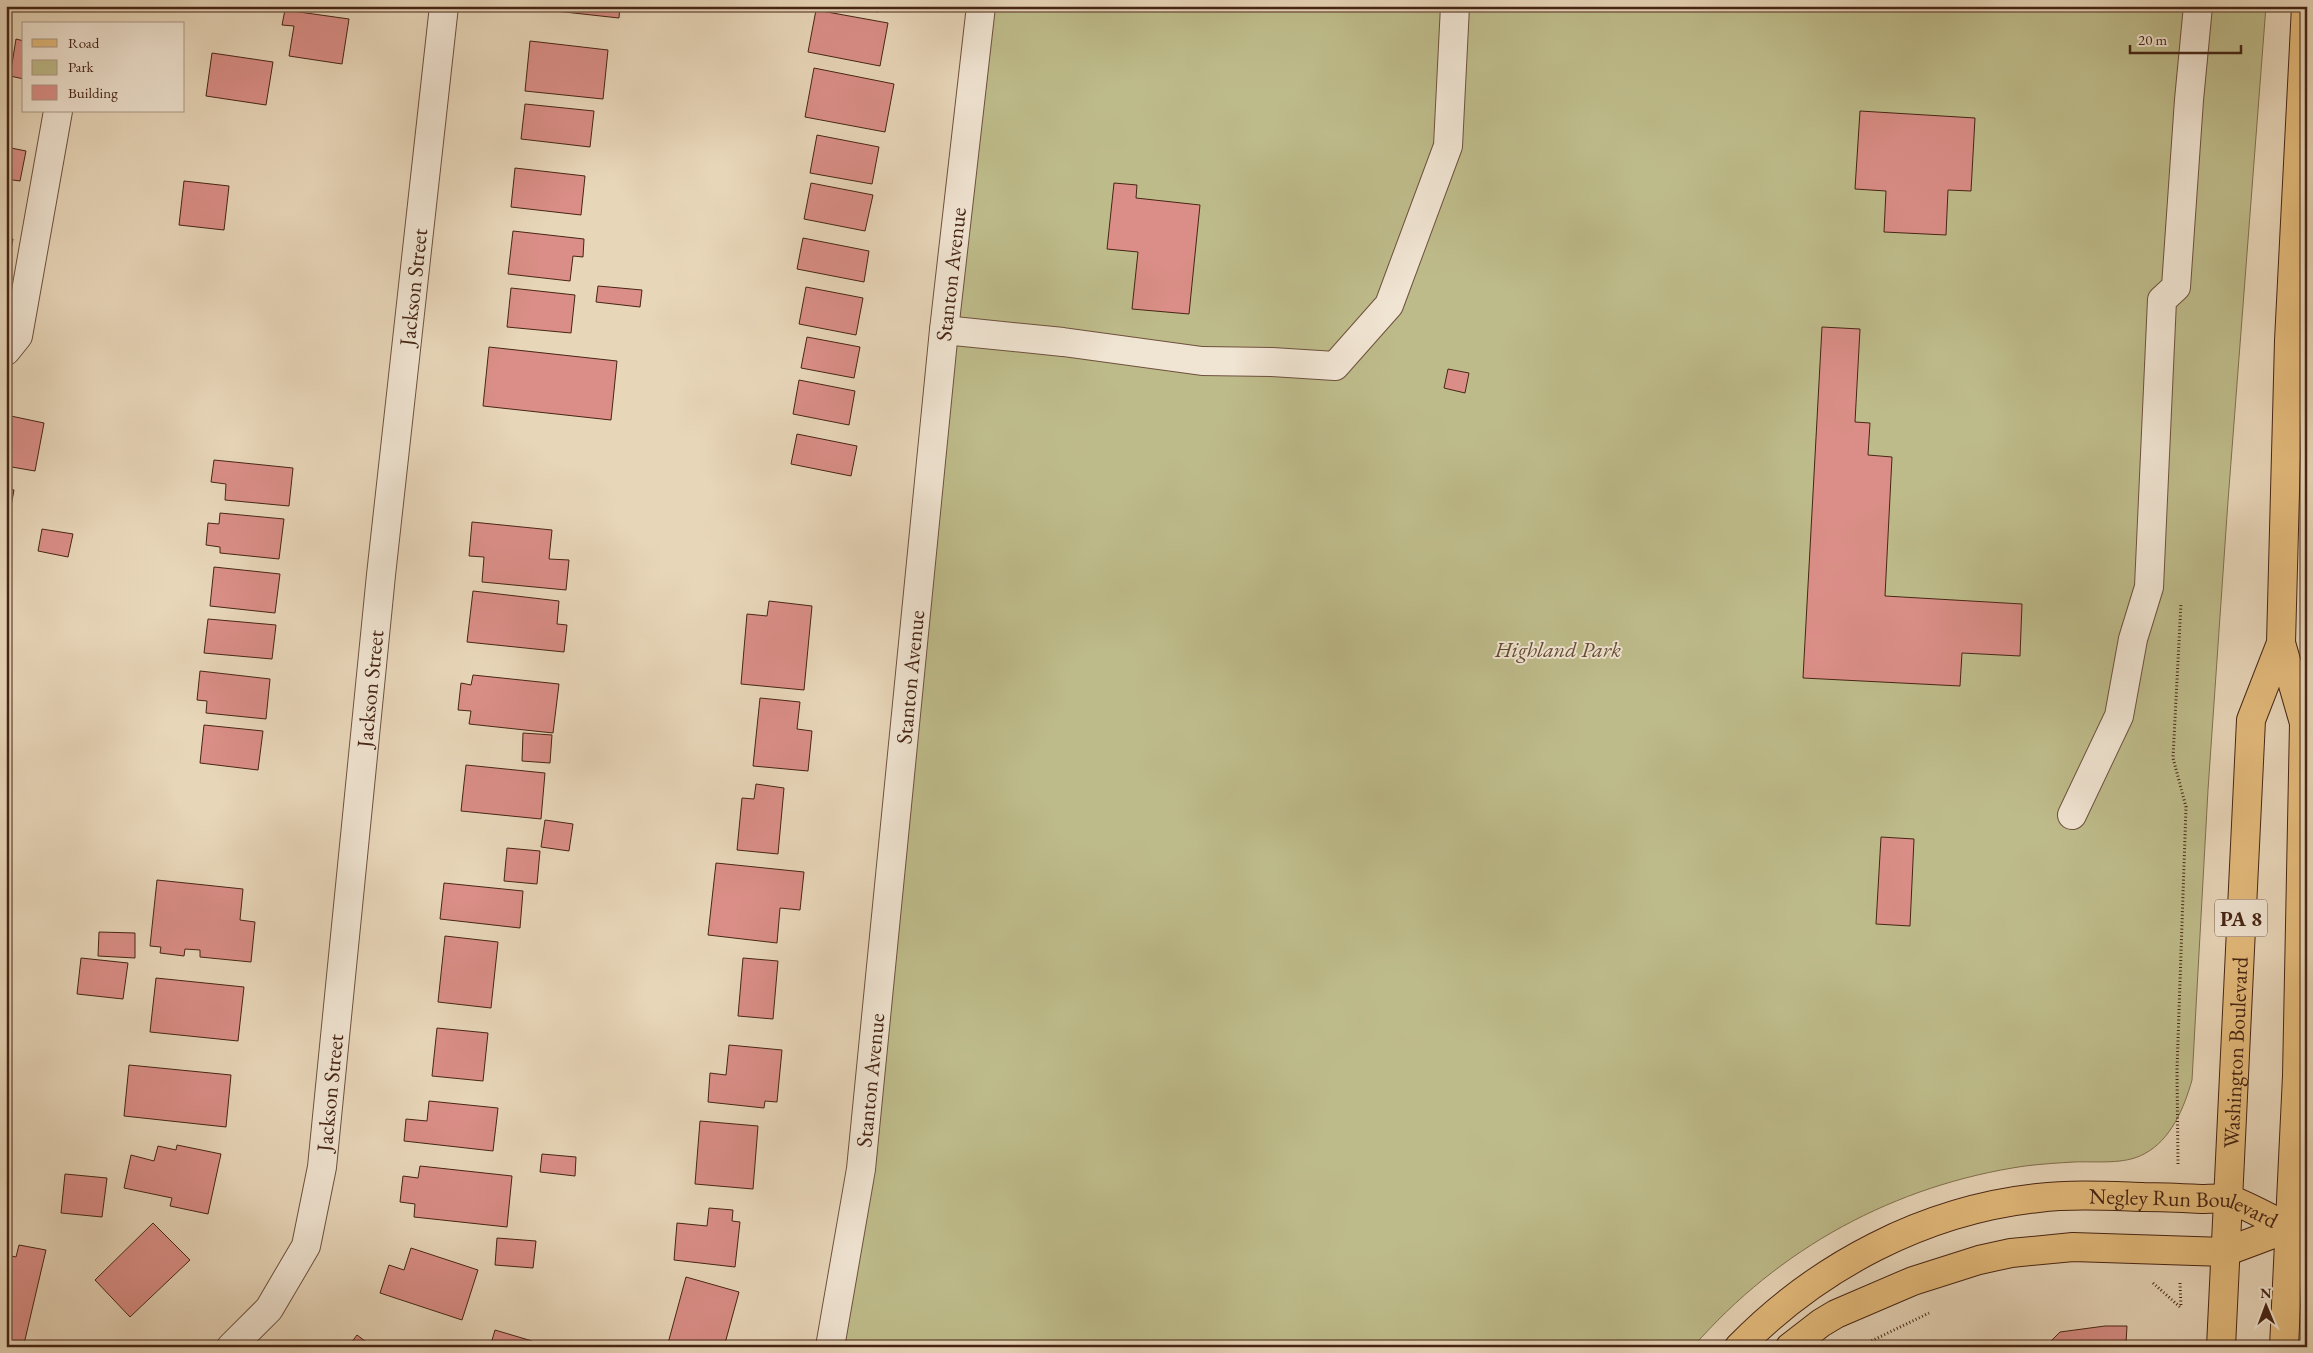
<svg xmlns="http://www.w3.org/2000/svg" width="2313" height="1353" viewBox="0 0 2313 1353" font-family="'EB Garamond',serif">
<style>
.green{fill:#bebb8a;stroke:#82704f}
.building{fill:#da8e87;stroke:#462514}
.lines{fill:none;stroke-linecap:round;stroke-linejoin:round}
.minor-casing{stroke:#6e513d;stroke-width:30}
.major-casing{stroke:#462514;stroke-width:30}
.highway-casing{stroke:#462514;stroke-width:30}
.path{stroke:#462514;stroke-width:3;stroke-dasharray:1 2.5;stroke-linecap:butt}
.minor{stroke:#f0e4d2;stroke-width:28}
.major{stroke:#e4bb7c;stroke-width:28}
.highway{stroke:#e4bb7c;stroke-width:28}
.labels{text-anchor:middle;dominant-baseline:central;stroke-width:4;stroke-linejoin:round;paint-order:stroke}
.shield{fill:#f0e4d2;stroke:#795e4d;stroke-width:1}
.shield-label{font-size:21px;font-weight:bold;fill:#462514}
.street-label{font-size:22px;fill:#462514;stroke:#f0e4d2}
.park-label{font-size:22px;font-style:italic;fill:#644a32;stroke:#f0e4d2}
</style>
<rect width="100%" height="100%" fill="#e8d6b9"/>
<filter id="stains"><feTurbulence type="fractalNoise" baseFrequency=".004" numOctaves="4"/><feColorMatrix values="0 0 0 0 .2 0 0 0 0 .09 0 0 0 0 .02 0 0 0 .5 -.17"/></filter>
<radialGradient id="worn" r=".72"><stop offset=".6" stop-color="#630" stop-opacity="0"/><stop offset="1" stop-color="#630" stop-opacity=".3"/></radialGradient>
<path class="green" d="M981,6H2266L2228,501L2208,790L2192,1080C2184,1108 2171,1140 2144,1154C2124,1165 2096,1161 2074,1162C2057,1163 2041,1164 2025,1166C1895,1185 1779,1248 1693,1347H830Z"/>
<path class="building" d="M537,6H620L619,18L537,9Z
M839,6H879L878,12Z
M285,10L349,19L342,64L289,56L294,26L282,25Z
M816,10L888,23L880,66L808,52Z
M16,39L24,41V79L10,76Z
M530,41L608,50L603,99L525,91Z
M212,53L273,62L266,105L206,96Z
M814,68L894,84L885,132L805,117Z
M525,104L594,111L590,147L521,139Z
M1860,111L1975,118L1971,191L1948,190L1946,235L1884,232L1886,191L1855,189Z
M817,135L879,147L872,184L810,173Z
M6,147L26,151L20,181L6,179Z
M515,168L585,176L581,215L511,207Z
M184,181L229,186L224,230L179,225Z
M811,183L873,195L865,231L804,219Z
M1114,183L1137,185L1136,198L1200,205L1189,314L1132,309L1138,252L1107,249Z
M513,231L584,239L583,257L573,256L570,281L508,274Z
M6,238L13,239L7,271H6Z
M803,238L869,251L864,282L797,269Z
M598,286L642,290L640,307L596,302Z
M806,287L863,298L856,335L799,324Z
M511,288L575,295L571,333L507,327Z
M1822,327L1860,329L1855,422L1870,423L1868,455L1892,457L1885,596L2022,604L2020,656L1962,653L1960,686L1803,678Z
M807,337L860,347L854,378L801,368Z
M489,347L617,361L611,420L483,406Z
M1448,369L1469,373L1465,393L1444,388Z
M799,380L855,391L849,425L793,414Z
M6,415L44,423L35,471L6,466Z
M797,434L857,446L851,476L791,464Z
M214,460L293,468L289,506L225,500L226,484L211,482Z
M6,488L14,490L9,517H6Z
M220,513L284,519L279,559L220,553V547L206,545L208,523L219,524Z
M472,522L552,530L549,559L569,560L566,590L482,582L484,557L469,556Z
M42,529L73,534L68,557L38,551Z
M214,567L280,574L275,613L210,606Z
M473,591L559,601L557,624L567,625L564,652L467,642Z
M769,601L812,606L804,690L741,684L747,614L767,616Z
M208,619L276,625L272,659L204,653Z
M200,671L270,679L266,719L206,713L207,701L197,700Z
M473,675L559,684L553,733L469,724L471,711L458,710L461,683L471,685Z
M760,698L800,702L797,729L812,731L808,771L753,766Z
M204,725L263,731L258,770L200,763Z
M523,733L552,735L550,763L522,761Z
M466,765L545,773L541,819L461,811Z
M756,784L784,788L778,854L737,850L742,798L754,799Z
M545,820L573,824L569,851L541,847Z
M1881,837L1914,839L1910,926L1876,924Z
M507,848L540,851L537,884L504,881Z
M716,863L804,872L800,910L780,908L777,943L708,935Z
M157,880L243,889L240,920L255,922L251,962L200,957V950L185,949L184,956L160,953L161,947L150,946Z
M444,883L523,891L520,928L440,919Z
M99,932L135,933V958L98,956Z
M445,936L498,942L491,1008L438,1002Z
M81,958L128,963L123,999L77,994Z
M743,958L778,961L773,1019L738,1016Z
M156,978L244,987L238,1041L150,1032Z
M437,1028L488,1033L483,1081L432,1076Z
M729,1045L782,1050L777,1102L765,1101L764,1108L708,1102L710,1073L726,1075Z
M129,1065L231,1075L226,1127L124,1116Z
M429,1101L498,1108L493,1151L404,1141L406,1119L427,1121Z
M700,1121L758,1126L753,1189L695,1184Z
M177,1145L221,1154L208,1214L170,1206L172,1198L124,1188L131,1155L154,1161L158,1146L176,1150Z
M542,1154L576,1157L575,1176L540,1172Z
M420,1166L512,1176L507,1227L414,1217L415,1204L400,1202L403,1176L418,1178Z
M65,1174L107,1178L102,1217L61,1213Z
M709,1208L733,1210L732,1221L740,1222L735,1267L674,1260L677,1223L707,1226Z
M153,1223L190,1260L130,1317L95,1280Z
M497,1238L536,1241L533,1268L495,1265Z
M19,1245L46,1250L24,1344L6,1340V1255L16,1257Z
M411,1248L478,1270L462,1320L380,1293L389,1265L404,1270Z
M686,1277L739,1292L724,1347H667Z
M2105,1326H2127L2126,1343L2168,1344V1347H2045L2060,1332Z
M495,1330L532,1341L530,1347H490Z
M357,1335L373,1347H348Z"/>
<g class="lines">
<defs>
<g id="minor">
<path d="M944,330L1063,342L1202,361L1272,362L1335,366L1389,305L1448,146L1455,6"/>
<path d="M6,351L18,336L58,111"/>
<path d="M2072,815L2119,716L2133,639L2149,587L2162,300L2176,287L2189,100L2198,6"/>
<path id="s1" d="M231,1347L269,1309L306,1246L322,1167L381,575L444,6"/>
<path id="s2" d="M830,1347L861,1169L944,330L981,6"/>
</g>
<g id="major">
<path id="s3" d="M1739,1347C1818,1266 1925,1210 2038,1198C2073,1194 2109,1196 2144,1197C2163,1197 2182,1198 2201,1199C2209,1199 2219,1198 2228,1199C2243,1203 2273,1220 2289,1228"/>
<path d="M1790,1347L1821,1323L1836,1314L1913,1281L1979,1260L2011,1253L2073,1247L2225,1252L2289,1228"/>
</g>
<g id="highway">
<path id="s4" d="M2221,1347L2251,720L2281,643"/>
<path d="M2284,1347L2297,1076L2304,723L2281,643L2289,341L2306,6"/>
</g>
</defs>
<use href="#minor" class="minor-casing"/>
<use href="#major" class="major-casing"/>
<use href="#highway" class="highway-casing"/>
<path class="path" d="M2178,1164L2177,1070L2186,807L2173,758L2181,603
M2153,1283L2180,1307
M2180,1283L2181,1307
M1859,1347L1929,1313"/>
<use href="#minor" class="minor"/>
<use href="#major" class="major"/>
<use href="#highway" class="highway"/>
</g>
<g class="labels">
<rect class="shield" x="2215" y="899.5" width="52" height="37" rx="4"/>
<g class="shield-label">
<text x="2241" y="918">PA 8</text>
</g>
<g class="street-label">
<text stroke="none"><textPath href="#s2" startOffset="1080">Stanton Avenue</textPath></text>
<text stroke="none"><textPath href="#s1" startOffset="1092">Jackson Street</textPath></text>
<text stroke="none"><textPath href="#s2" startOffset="675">Stanton Avenue</textPath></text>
<text stroke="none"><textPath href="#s1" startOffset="688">Jackson Street</textPath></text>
<text stroke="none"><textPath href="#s4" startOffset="295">Washington Boulevard</textPath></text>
<text stroke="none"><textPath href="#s2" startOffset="270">Stanton Avenue</textPath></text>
<text stroke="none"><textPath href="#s1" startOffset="282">Jackson Street</textPath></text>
<text stroke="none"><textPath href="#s3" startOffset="488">Negley Run Boulevard</textPath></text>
</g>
<g class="park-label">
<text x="1558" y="649">Highland Park</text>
</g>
</g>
<rect width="2313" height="1353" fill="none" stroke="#e8d6b9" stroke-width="25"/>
<rect x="8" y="8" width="2298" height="1338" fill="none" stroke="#462514" stroke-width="2.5"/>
<rect x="12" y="12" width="2288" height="1328" fill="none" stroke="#462514"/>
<rect x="22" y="22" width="162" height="90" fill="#f0e4d2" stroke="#ac9886"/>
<rect x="32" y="39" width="25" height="8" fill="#e4bb7c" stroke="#ac9886"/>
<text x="68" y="48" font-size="15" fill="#462514">Road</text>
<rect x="32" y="60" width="25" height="15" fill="#bebb8a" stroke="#ac9886"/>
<text x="68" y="72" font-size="15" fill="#462514">Park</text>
<rect x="32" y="85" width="25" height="15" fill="#da8e87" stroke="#ac9886"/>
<text x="68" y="98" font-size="15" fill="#462514">Building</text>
<g transform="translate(2266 1306) rotate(359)" stroke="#f0e4d2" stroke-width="4" paint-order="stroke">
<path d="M0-4L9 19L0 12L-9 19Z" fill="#462514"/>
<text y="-8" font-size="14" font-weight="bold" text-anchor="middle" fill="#462514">N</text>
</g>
<path d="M2130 45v8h111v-8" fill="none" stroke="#462514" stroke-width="2.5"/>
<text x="2138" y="45" font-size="15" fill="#462514" stroke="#f0e4d2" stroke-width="4" paint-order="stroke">20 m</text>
<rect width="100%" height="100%" filter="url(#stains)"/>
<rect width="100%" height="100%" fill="url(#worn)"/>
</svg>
